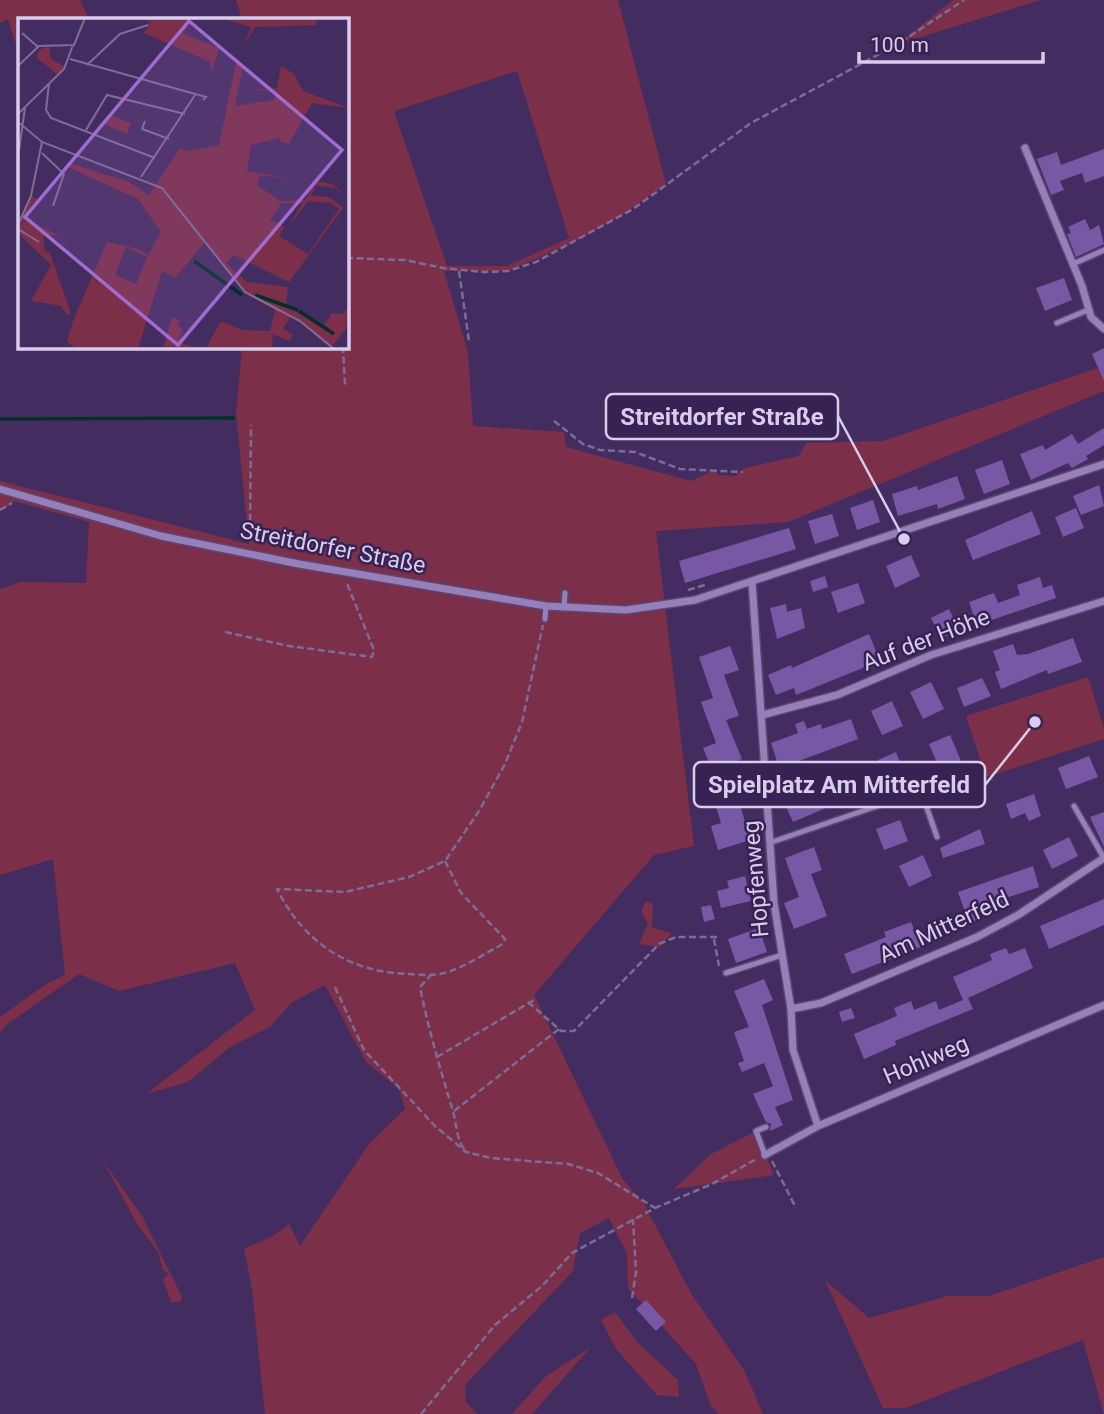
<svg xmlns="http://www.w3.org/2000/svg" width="1104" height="1414" viewBox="0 0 1104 1414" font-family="Roboto,sans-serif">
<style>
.green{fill:#7b2f49;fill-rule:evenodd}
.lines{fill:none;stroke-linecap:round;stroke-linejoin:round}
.stream{stroke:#01302a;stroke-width:3.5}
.building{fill:#7857a5}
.lane-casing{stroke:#5a4772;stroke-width:8}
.street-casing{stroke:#5a4772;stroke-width:10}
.path{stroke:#7d6c97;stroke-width:2.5;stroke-dasharray:7 3.5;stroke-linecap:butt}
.lane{stroke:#9780ba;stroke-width:5}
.street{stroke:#9780ba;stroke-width:7}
.labels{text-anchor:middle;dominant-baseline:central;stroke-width:5;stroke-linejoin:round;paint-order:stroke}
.street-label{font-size:23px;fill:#d8cdec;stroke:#382254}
.inset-river{fill:none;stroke:#01302a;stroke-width:3.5}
.inset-road{fill:none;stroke:#7f6d98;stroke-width:2}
.view{fill:#a06cd1;fill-opacity:0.15;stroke:#a06cd1;stroke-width:3.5}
.inset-edge{fill:none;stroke:#d8cdec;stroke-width:3.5}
.leader{fill:none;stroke:#d8cdec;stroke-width:2.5}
.callout-dot{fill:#d8cdec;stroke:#382254;stroke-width:2.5}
.callout{fill:#382254;stroke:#d8cdec;stroke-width:2.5}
.callout-label{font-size:24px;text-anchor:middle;font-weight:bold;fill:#d8cdec}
</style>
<rect width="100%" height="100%" fill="#432d60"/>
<path class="green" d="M0,0H80L89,19H19V44L15,42L8,19L0,23Z
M236,0H618L666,184L619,217L576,241L508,271H444L468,353L473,426L564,432L566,447L691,481L716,469L718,475L735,476L744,468L799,456L806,443L883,441L1098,368L1104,380V391L788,522L656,531L694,846L654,855L534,995L623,1180L643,1202L692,1295L744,1370L763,1414H719L711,1406L696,1364L628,1288L627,1254L609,1218L580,1233L573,1271L465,1385L466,1402L477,1414H265L252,1289L244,1249L273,1236L289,1224L300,1246L369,1144L405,1109L399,1089L366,1062L325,985L291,1003L271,1026L230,1047L188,1082L146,1094L255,1010L235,963L119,991L79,974L6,1025L0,1033V1017L46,984L65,975L53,859L0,875V589L21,582L86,583L89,522L14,501L6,509L0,510V481L249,544L236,414L242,347L346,346V19H242ZM517,71L569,238L507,266H447L394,111Z
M953,0H1041L898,44Z
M1088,677L1104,728V739L986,777L966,716Z
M646,901L653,904L652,928L672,933L659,947L639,944L648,923L641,912Z
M756,1131L774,1175L674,1189L711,1154Z
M102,1159L142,1216L182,1297L180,1302H171L163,1279L169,1274L163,1270L158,1252L137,1224Z
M1104,1257V1414L1083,1340L906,1408H883L825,1280L869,1318L948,1296H989Z
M615,1312L638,1343L678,1380L679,1397L657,1395L616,1349L601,1320Z
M591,1347L532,1414H512L546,1376Z"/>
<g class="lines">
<path class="stream" d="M0,419L233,418"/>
</g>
<path class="building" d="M1104,149V176L1085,183L1082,173L1060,181L1064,190L1051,195L1037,159L1057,152L1061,165Z
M1085,219L1090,230L1099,225L1104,244L1076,257L1067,234L1071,233L1068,227Z
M1064,278L1072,300L1045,311L1036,288Z
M1104,348V381L1092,354Z
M1104,428V445L1086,456L1088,459L1072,468L1068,463L1031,480L1020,454L1043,445L1045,450L1072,434L1078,444Z
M1002,460L1010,484L984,494L975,470Z
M957,476L965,499L938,509L937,504L898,516L892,494L917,486L918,490Z
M1099,485L1104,506L1081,515L1073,496Z
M873,500L880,522L857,530L850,508Z
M1076,508L1084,528L1063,537L1055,517Z
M1032,511L1041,534L973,560L965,540Z
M832,514L839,536L815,544L808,521Z
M789,528L796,549L685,583L679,561Z
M911,555L920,576L895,588L886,566Z
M825,576L828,587L813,592L810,581Z
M1040,577L1043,588L1052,585L1056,598L977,625L969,602L994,593L998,603L1020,595L1017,585Z
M858,583L865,603L838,613L831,592Z
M786,604L787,612L801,608L805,628L777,639L770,608Z
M949,609L959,630L941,638L931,618Z
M869,634L880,661L796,695L794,688L776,695L768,675L791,665L792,668Z
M1073,638L1082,662L1048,674L1047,670L1001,689L995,672L1000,670L993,651L1013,644L1017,655L1028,654Z
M730,646L739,670L724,675L739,716L726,720L742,759L712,770L703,748L716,743L701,702L713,698L699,657Z
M982,678L991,696L964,707L957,688Z
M931,682L944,709L923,719L910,692Z
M892,701L903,726L882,735L871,711Z
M851,719L858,739L788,765L797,788L807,784L813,799L832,791L828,780L854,769L863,792L793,822L781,795L787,792L771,743L798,733L795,724L804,721L807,729L821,724L822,729Z
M950,735L961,761L940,770L929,744Z
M896,752L901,765L910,761L915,773L888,784L878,760Z
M1089,756L1098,777L1066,789L1058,768Z
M737,780L745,802L740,804L750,840L718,850L711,826L721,823L711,790Z
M1034,794L1041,816L1029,821L1025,813L1011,819L1006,804Z
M1104,812V847L1090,817Z
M900,820L908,841L884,850L876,829Z
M980,829L985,844L943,858L940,848Z
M1069,837L1078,856L1052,869L1043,850Z
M814,847L822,870L811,874L827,916L794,929L784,903L799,897L785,858Z
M923,855L932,876L909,887L899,866Z
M1033,866L1039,887L1003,899L1005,906L980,915L981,918L969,923L958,892Z
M745,876L751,901L721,908L717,891L729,888L727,881Z
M1104,899V925L1049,949L1040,926Z
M711,905L715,919L704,922L701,907Z
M911,922L921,947L852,974L844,954L886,937L884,932Z
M759,928L767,952L736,963L728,939Z
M1006,948L1009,954L1025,948L1033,968L968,998L973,1009L895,1041L896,1045L864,1059L854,1034L897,1016L894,1008L911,1001L914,1010L936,1001L939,1010L963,1000L953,977L992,960L990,954Z
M764,979L773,1000L762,1005L793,1100L775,1107L783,1125L770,1131L771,1124L766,1122L753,1094L773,1086L764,1063L742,1072L738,1063L744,1061L734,1032L749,1027L734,991Z
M851,1008L855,1018L842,1022L839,1012Z
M646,1300L666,1322L656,1331L636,1309Z"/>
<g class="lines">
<defs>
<path id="lane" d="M1073,264L1104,250
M1057,323L1088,310
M564,608L565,593
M545,619L546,606
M1074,806L1104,858
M772,842L921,791L937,837
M726,973L782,955
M765,1155L756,1131L766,1127"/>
<path id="street" d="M1025,148L1082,286L1091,317L1104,329
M0,489L161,536L299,564L546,606L626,610L695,600L1104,464
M752,582L774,903L791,1009L793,1050L818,1126
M762,715L837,695L931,655L1104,601
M791,1009L821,1003L977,937L1018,915L1104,858
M765,1155L818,1126L1104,1005"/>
</defs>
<use href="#lane" class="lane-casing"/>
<use href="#street" class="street-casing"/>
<path class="path" d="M346,258L405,260L443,268L484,272L508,271L536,262L633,209L751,123L898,44L964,0
M459,271L469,341
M343,346L345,386
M554,421L583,444L600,450L635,452L680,469L743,472
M0,510L12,503
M250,531L251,425
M688,590L705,585
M225,632L289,646L372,657L374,650L346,581
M927,785L931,781L982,766
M445,861L461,893L505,939L501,945C484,954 466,966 448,972C436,976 422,975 410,974C350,973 304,943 277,889L345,892L409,877L445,861L479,811L505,764L522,722L543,625
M714,939L719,966
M432,974L420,987C428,1028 440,1068 452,1108C457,1122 455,1136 464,1149
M335,987L364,1050L435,1126L466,1152L491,1158L568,1164L598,1173L655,1208
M528,1002L561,1031H574L659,944L676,937H718
M437,1057L534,1000
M454,1111L559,1029
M772,1161L796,1208
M632,1298L636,1272L633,1219
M421,1414L495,1325L542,1286L572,1253L655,1208L712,1184L758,1158"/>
<use href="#lane" class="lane"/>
<use href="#street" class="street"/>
</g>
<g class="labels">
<g class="street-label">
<text transform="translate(333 548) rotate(11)">Streitdorfer Straße</text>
<text transform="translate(926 640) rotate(-21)">Auf der Höhe</text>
<text transform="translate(756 879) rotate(-95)">Hopfenweg</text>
<text transform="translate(944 927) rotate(-25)">Am Mitterfeld</text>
<text transform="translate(926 1060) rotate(-23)">Hohlweg</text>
</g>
</g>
<g transform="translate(18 18)">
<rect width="331" height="331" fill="#432d60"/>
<path d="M122,0H173L166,16L201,30L194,54L192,44L126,15L132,4ZM203,0L223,2L299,0L298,7L237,9L225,29L233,9ZM31,28L33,41L46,48L40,57L19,40L21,32ZM219,39L225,50L217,88L256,82L258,73L234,72L259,70L263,48L276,56L285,73L331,90L294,85L271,126L262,124V120L233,127L229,153L266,159L242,158L239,167L262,183L287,182L298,163L314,166L331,180L317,170L298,167L293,178L311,179L325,190L271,264L216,237L208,245L229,264L270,269L268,288L305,309L314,295L324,296L331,288L328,311L313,329L273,298L265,310L275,317L271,323L255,316L254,331H145L154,299L163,303L159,307L164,311L161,324L171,328L188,330L203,303L224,312L252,313L257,292L226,275L188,223L157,260L144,253L120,331H59L49,324L55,303L89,224L121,231L130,238L143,214L120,181L50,149L51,145L111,164L131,177L162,130L168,133L201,127ZM290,183L313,185L321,191L290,236L261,218L267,209L252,202L264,185L284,186L269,211ZM108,229L129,239L118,266L97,257ZM92,97L113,105L109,116L88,107ZM11,177L23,183L14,186L9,202L40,217H25L27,233L32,235L53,296L49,297L43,288L13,283L33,247L0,215Z" fill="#7b2f49" fill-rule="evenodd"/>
<path class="inset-river" d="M176,243L224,277M237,277L280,292M281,293L316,316"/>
<path class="inset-road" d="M4,15L20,29M52,41L188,79L185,82M69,47L102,16L130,7M0,48L21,28L56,27L67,0M31,66L28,92L33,100L137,140M0,96L46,51L55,27M127,103L124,111L151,121M0,104L24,124L144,170L227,274L282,303L316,331M68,112L89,77L167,96M24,135L46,156L35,188M0,139L7,90M123,159L177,77M0,207L13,178L24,124M0,211L21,224"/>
<path class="view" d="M171,3L324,132L160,327L7,199Z"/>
<rect width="331" height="331" class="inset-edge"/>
</g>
<path class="leader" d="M904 539L838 416M1035 722L985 785"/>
<g class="callout-dot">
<circle cx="904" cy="539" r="7"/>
<circle cx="1035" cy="722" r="7"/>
</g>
<g class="callout">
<rect x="606" y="394" width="232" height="45" rx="7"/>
<rect x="694" y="762" width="291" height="45" rx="7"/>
</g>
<g class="callout-label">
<text x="722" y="425">Streitdorfer Straße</text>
<text x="839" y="793">Spielplatz Am Mitterfeld</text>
</g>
<path d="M859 52v10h184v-10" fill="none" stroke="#d8cdec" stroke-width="3.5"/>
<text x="870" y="52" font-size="21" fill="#d8cdec" stroke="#382254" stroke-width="5" paint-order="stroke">100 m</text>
</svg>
